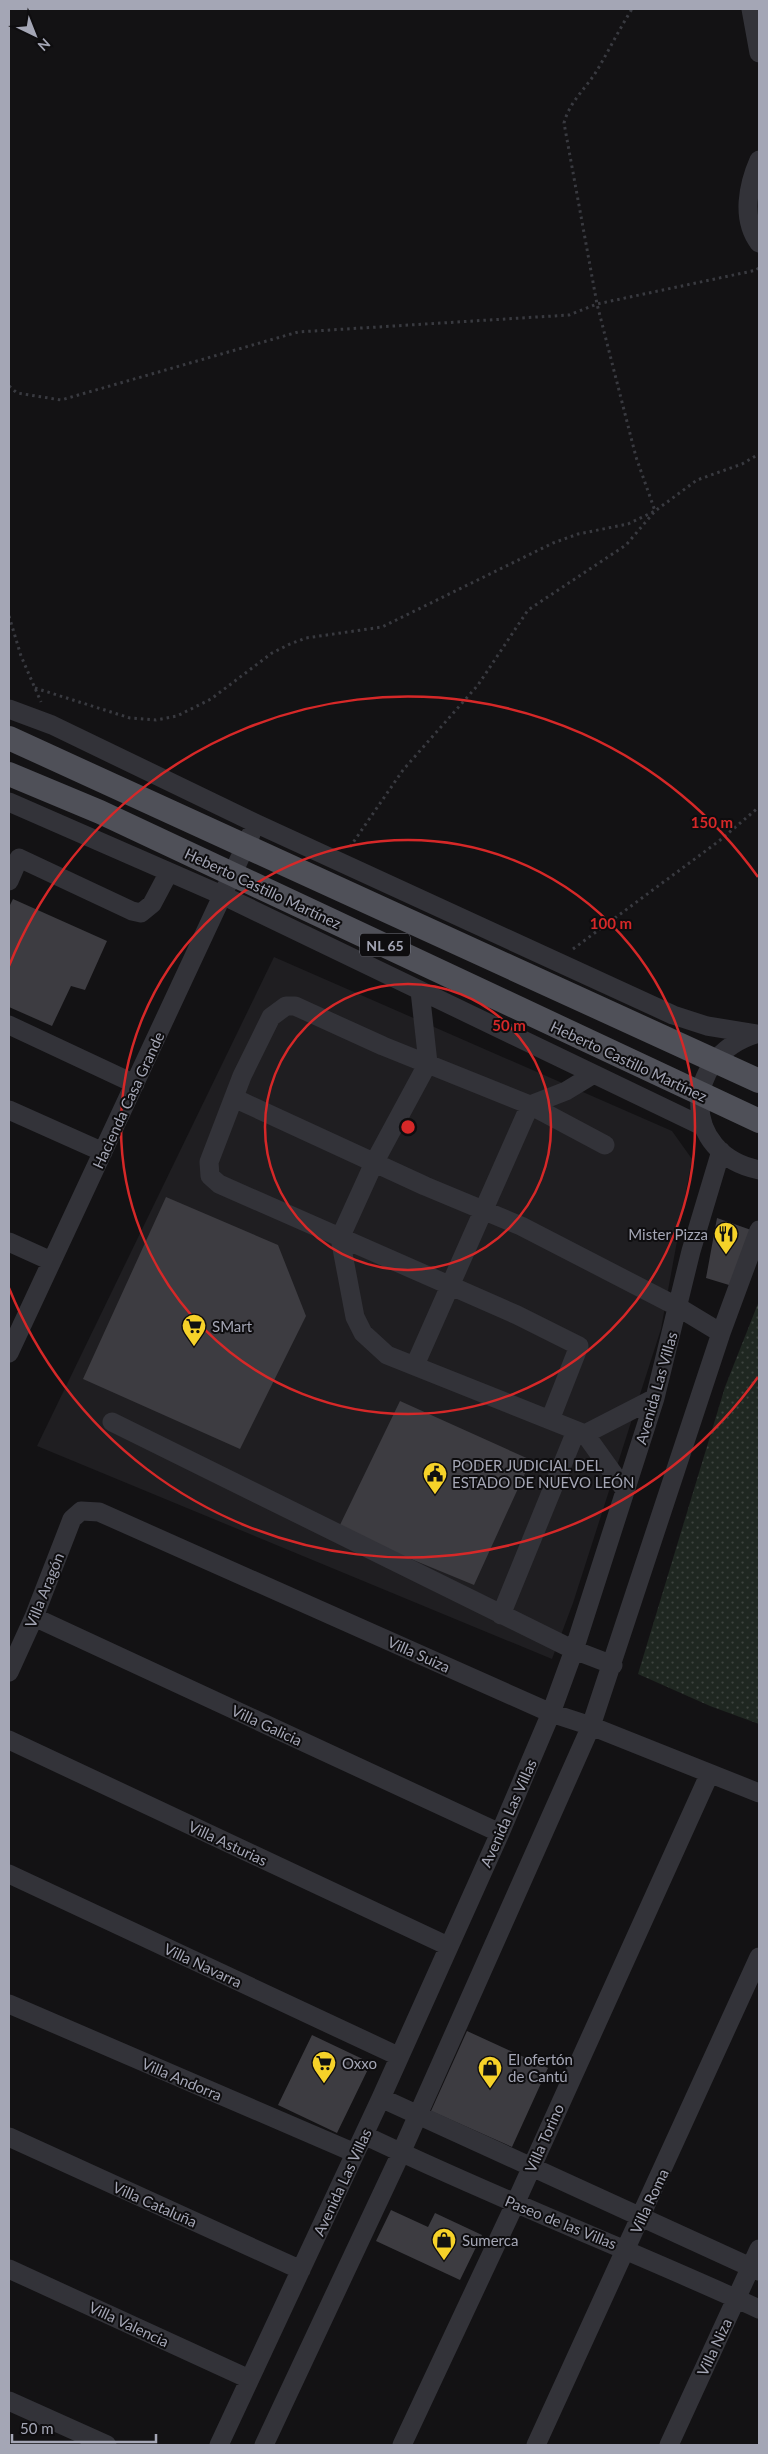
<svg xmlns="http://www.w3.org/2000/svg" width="768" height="2454" viewBox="0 0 768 2454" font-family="Lato,sans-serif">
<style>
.built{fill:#1f1e21}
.grass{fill:url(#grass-dots)}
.building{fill:#3d3c41}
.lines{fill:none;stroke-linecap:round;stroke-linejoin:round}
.path{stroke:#393a40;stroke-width:3;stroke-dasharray:2.5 4;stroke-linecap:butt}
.minor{stroke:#333339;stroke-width:19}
.major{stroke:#4f5058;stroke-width:24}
.ring{fill:none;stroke:#d62828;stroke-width:2.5}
.labels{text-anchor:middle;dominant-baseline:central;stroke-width:4;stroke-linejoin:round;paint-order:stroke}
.shield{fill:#0e0d0f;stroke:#777883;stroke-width:1}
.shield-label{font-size:14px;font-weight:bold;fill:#a4a6b5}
.street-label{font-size:15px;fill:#a4a6b5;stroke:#0e0d0f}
.poi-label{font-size:15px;fill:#a4a6b5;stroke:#0e0d0f;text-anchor:start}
.centre{fill:#d62828;stroke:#0e0d0f;stroke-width:2.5}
.ring-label{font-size:15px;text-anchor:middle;font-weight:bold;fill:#d62828;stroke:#0e0d0f;stroke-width:4;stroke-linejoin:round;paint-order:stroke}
</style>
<defs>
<pattern id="grass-dots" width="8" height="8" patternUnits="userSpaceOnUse" patternTransform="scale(1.25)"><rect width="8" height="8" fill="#1f2721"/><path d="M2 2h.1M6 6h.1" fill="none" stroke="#3d433f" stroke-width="1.8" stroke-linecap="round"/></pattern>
</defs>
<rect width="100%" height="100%" fill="#131214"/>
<path class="built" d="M274,957L672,1131L692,1159L661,1329L573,1603L552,1659L37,1446Z"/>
<path class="grass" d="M759,1301V1724L710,1706L638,1674L725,1387Z"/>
<path class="building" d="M13,899L107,941L85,990L71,986L52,1026L9,1007V907Z
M166,1197L278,1245L306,1316L240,1449L83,1379Z
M717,1218L754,1231L729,1285L706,1278Z
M400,1401L531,1460L474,1585L338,1529Z
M467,2031L548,2068L512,2147L431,2111Z
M312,2035L371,2063L337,2133L278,2105Z
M391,2210L428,2227L435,2213L482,2235L460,2280L376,2241Z"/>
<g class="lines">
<path class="path" d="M9,386L17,393L61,400L298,332L569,315L597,304L757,270L759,267
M9,616L21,656L41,702
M35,688L130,718L156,720L177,716L211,699L272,653L290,644L306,638L382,627L553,543L578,534L628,524L655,511L636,457L597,304L564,123C570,100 588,87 599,67C610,48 620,28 632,9
M350,847L403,770L478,685L528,610L626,545L655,511L697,480L742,464L759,454
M573,949L719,841L759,807"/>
<path class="minor" d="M751,9L759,53
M759,160C748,185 741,219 759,243
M9,709L52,725L255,823L673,1015L707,1026L756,1034
M9,802L224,896L704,1127
M9,881L19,858L132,911L141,913L152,904L169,872
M420,991L428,1063L374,1163L340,1238L355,1317L363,1333L387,1355L585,1434L625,1490
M9,1025L135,1084
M756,1034C681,1057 680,1154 759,1170
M234,1098L425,1186L521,1226L678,1307L721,1333
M9,1110L103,1152
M9,1242L51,1261
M9,1353L251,834
M415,1365L530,1105L566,1091L594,1074
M550,1420L579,1346L517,1315L219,1184L210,1176L209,1162L242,1076L271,1017L286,1006H295L383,1046L530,1105L605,1145
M112,1422L574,1650L613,1665
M585,1434L655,1398
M501,1615L576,1431
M34,1617L500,1833
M9,1672L34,1617L72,1519L81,1511L99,1512L551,1713L591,1726L759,1793
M9,1740L448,1946
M9,1874L398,2056
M9,2004L355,2153
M381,2098L759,2271
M364,2135C493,2197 628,2249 759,2309
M9,2137L301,2270
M9,2269L249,2379
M9,2401L107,2445
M219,2445L381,2098L500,1833L551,1713L574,1650L655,1398L691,1251L721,1151
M264,2445L401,2153L591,1726L721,1333L759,1230
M402,2445L515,2204L709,1775
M536,2445L759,1957
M669,2445L759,2249"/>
<path class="major" d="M9,738L759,1081
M9,774L100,812L759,1121"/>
</g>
<g class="ring">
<circle cx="408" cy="1127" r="143"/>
<circle cx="408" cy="1127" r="287"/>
<path d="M758 1377A430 430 0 0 1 9 1288M9 966A430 430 0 0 1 758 877"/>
</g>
<defs>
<symbol id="restaurant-pin" viewBox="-11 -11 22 30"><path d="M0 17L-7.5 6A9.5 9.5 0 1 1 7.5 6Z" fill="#f6d229" stroke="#0e0d0f"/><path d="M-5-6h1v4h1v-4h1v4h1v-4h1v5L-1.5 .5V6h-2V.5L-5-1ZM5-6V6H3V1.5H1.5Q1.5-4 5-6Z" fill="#111"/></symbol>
<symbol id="supermarket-pin" viewBox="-11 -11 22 30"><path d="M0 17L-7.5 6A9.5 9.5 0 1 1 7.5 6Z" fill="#f6d229" stroke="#0e0d0f"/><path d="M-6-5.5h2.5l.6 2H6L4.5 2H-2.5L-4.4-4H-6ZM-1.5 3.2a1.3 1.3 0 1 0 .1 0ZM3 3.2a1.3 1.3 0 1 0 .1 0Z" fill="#111"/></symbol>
<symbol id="civic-pin" viewBox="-11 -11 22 30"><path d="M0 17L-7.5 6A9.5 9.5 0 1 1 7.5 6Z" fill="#f6d229" stroke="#0e0d0f"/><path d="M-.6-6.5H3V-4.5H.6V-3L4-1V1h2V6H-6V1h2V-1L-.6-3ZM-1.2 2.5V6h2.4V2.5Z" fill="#111"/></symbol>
<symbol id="shop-pin" viewBox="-11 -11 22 30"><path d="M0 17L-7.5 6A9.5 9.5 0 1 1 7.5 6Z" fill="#f6d229" stroke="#0e0d0f"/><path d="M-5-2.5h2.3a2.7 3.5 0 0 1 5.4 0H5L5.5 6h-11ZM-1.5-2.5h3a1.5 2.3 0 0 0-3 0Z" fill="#111"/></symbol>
</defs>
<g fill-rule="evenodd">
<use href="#restaurant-pin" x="712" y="1220" width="28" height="38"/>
<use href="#supermarket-pin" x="180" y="1312" width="28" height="38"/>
<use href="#civic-pin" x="421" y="1460" width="28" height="38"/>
<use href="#supermarket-pin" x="310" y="2049" width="28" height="38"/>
<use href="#shop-pin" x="476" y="2054" width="28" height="38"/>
<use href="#shop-pin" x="430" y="2226" width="28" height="38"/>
</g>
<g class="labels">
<rect class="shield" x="360" y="933.5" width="50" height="23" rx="4"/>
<g class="shield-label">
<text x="385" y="945">NL 65</text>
</g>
<g class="street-label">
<text transform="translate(263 888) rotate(25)">Heberto Castillo Martínez</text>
<text transform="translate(629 1061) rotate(25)">Heberto Castillo Martínez</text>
<text transform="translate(128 1100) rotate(-65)">Hacienda Casa Grande</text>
<text transform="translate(656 1388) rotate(-74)">Avenida Las Villas</text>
<text transform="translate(44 1590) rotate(-68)">Villa Aragón</text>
<text transform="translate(419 1654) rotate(24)">Villa Suiza</text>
<text transform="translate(267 1725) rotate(25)">Villa Galicia</text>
<text transform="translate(508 1813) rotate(-66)">Avenida Las Villas</text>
<text transform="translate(228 1843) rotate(25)">Villa Asturias</text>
<text transform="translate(203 1965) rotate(25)">Villa Navarra</text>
<text transform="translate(182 2079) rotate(23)">Villa Andorra</text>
<text transform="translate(544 2138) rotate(-66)">Villa Torino</text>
<text transform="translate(342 2182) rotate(-65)">Avenida Las Villas</text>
<text transform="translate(649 2201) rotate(-65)">Villa Roma</text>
<text transform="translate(155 2204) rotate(24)">Villa Cataluña</text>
<text transform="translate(561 2222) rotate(22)">Paseo de las Villas</text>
<text transform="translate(129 2324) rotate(25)">Villa Valencia</text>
<text transform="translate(714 2347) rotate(-65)">Villa Niza</text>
</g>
<g class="poi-label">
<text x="708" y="1234" text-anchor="end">Mister Pizza</text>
<text x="212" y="1326">SMart</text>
<text x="452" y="1465">PODER JUDICIAL DEL<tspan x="452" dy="17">ESTADO DE NUEVO LEÓN</tspan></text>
<text x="508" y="2059">El ofertón<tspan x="508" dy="17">de Cantú</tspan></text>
<text x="342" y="2063">Oxxo</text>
<text x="462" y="2240">Sumerca</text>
</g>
</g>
<circle cx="408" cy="1127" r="8" class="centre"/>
<g class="ring-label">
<text x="712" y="828">150 m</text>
<text x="611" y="929">100 m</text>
<text x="509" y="1031">50 m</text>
</g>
<rect width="768" height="2454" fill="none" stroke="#a4a6b5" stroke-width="20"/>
<g transform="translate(35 35) rotate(137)" stroke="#0e0d0f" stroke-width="4" paint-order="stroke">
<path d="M0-4L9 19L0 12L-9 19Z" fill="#a4a6b5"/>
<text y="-8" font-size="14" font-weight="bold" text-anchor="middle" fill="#a4a6b5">N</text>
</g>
<path d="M12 2434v8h144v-8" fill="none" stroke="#a4a6b5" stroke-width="2.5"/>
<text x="20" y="2434" font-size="15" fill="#a4a6b5" stroke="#0e0d0f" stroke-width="4" paint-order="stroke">50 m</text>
</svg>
